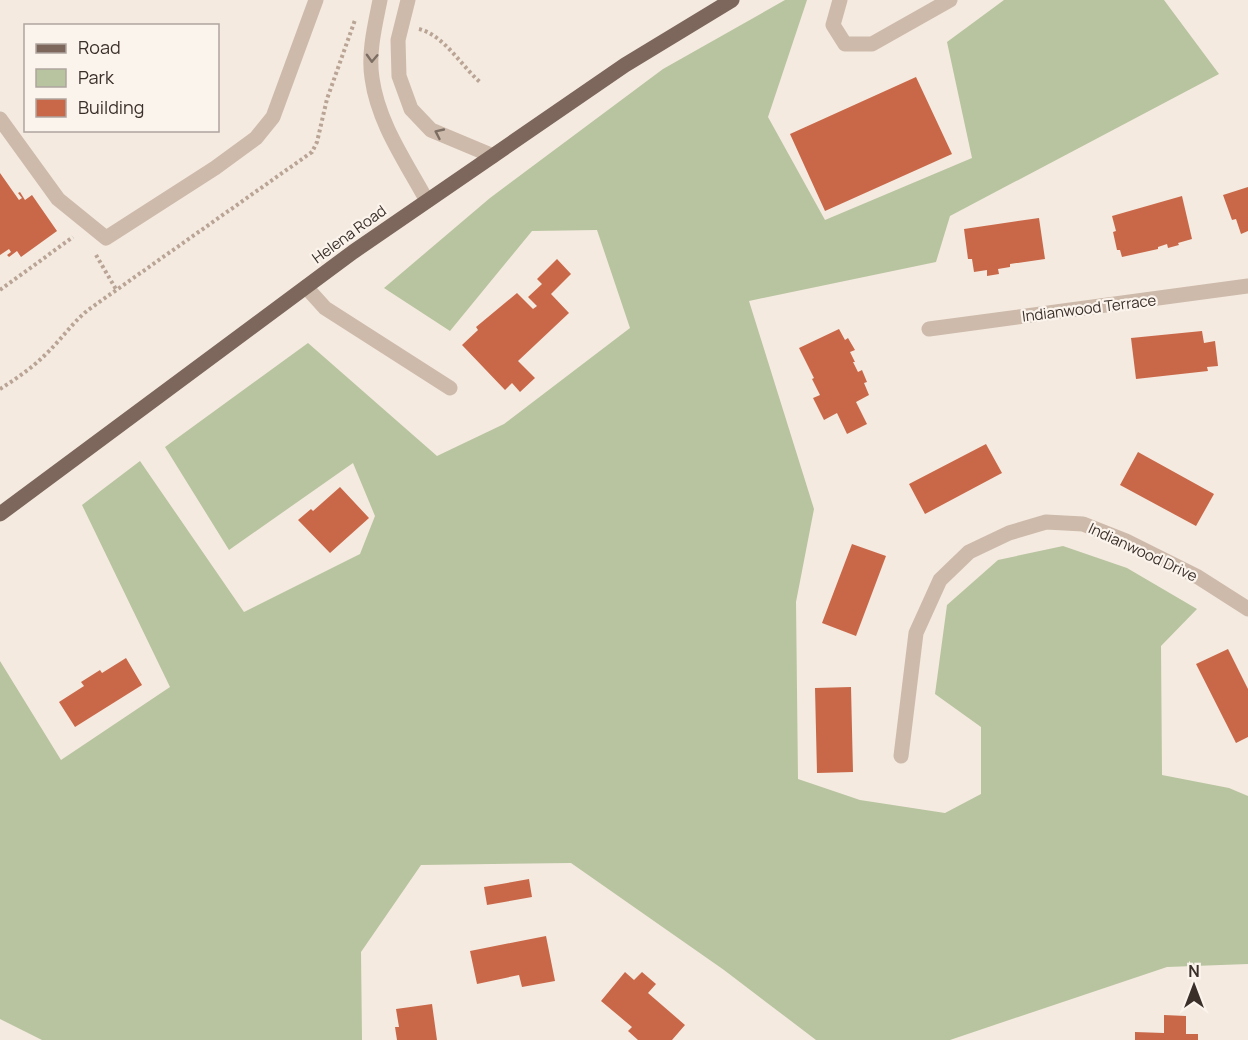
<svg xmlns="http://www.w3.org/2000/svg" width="1248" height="1040" viewBox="0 0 1248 1040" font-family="Manrope,sans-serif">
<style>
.green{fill:#b8c49f}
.building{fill:#c96849}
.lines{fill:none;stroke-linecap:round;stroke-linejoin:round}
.path{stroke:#b9a495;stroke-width:4;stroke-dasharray:3 3;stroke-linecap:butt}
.minor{stroke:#cdbaab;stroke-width:15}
.major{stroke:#7d665b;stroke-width:15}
.oneway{stroke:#7d6e64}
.labels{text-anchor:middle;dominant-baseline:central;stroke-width:4.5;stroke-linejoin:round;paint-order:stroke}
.street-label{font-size:15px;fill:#3b2f2a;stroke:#fbf4ed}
</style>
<rect width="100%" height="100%" fill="#f4eae0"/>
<path class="green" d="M785,0H807L768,117L825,220L972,158L947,42L1004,0H1164L1219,74L950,216L936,262L749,301L814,509L796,602L798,779L860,800L945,813L981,794V727L935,694L947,605L998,560L1063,546L1127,568L1197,609L1161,646L1162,775L1229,788L1248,796V964L1167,967L950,1040H816L724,970L571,863L421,865L361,952L362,1040H42L0,1019V661L61,760L170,687L82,505L140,461L244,612L360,554L375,516L353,463L229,550L165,447L308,343L437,456L504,424L630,328L597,230L532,231L450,331L384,288L490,198L663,69Z"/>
<path class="building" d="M916,77L952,154L825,211L790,134Z
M0,173L19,200L22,198L18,193L20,192L25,200L32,195L57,231L21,257L17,251L9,257L7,255L11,252L9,249L0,255Z
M1248,187V231L1241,234L1236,219L1232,220L1223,195Z
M1182,196L1192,239L1178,243L1179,245L1168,248L1167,244L1158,247V249L1122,257L1120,250H1117L1113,232L1116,231L1112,216Z
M1039,218L1045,259L1010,264V267L998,269L999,274L987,276V270L974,272L972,259H968L964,229Z
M557,259L571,274L551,294L569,313L518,361L535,378L520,392L512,383L505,390L462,345L478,330L476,327L517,293L533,309L537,306L528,297L542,284L537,279Z
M839,329L845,340L848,338L855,350L850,352L855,362H853L858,372L862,370L867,382L864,383L869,395L856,402L867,424L847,434L837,413L824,420L813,398L820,395L812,379L814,378L799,348Z
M1202,331L1204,343L1215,341L1218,366L1207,367L1208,371L1136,379L1131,338Z
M986,444L1002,473L925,514L909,484Z
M1138,452L1214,494L1196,526L1120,485Z
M340,487L369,518L330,553L298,520L311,509L313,511Z
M852,544L886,556L856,636L822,623Z
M1228,649L1248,689V737L1236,743L1196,664Z
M126,658L142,685L75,727L59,702L84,686L81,682L100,670L102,673Z
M851,687L853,772L817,773L815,688Z
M529,879L532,897L487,905L484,887Z
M546,936L555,981L522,987L519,975L477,984L470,951Z
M625,972L634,980L642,972L656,984L648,993L685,1025L672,1040H638L628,1031L632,1027L601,1001Z
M432,1004L437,1040H397L395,1027H399L396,1009Z
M1164,1015L1186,1016V1034H1198V1040H1135V1032L1164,1033Z"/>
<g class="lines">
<path class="path" d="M419,29C444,35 462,67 481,83
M96,255L117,291
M0,290L73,237
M0,389C16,379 32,368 45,355C61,340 72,323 88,310L312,152L317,142L327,99L355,20"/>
<path class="minor" d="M380,0C375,25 368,53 372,78C378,123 406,162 427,201
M408,0L398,40L399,76L411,109L431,130L493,156
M840,0L833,25L845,44H872L950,0
M0,119L58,199L106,238L215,168L256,138L273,117L316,0
M306,287L325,308L450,388
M929,329L1248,286
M901,756L916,633L940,580L969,552L1009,533L1046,522L1083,524L1126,541L1198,577L1248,609"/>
<path class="major" d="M0,514L353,252L625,65L732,0"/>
</g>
<defs><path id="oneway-chevron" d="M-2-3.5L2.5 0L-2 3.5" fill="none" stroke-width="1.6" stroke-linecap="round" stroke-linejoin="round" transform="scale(1.5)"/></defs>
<g class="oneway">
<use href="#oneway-chevron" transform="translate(372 58) rotate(92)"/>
<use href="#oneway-chevron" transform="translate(439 133) rotate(-155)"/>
</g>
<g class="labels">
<g class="street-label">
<text transform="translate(349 234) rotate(-36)">Helena Road</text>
<text transform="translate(1089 308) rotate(-7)">Indianwood Terrace</text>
<text transform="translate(1143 552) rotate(25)">Indianwood Drive</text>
</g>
</g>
<rect x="24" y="24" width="195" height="108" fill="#fbf4ed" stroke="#aea59f" stroke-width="1.5"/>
<rect x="36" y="44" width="30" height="9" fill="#7d665b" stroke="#aea59f" stroke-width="1.5"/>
<text x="78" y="54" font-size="18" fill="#3b2f2a">Road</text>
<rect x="36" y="69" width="30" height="18" fill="#b8c49f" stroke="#aea59f" stroke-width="1.5"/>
<text x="78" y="84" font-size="18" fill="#3b2f2a">Park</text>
<rect x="36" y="99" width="30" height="18" fill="#c96849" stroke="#aea59f" stroke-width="1.5"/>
<text x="78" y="114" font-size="18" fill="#3b2f2a">Building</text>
<g transform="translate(1194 986)" stroke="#fbf4ed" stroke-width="4.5" paint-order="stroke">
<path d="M0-4.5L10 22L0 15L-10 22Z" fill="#3b2f2a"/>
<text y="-9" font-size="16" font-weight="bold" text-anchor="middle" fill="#3b2f2a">N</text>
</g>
</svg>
